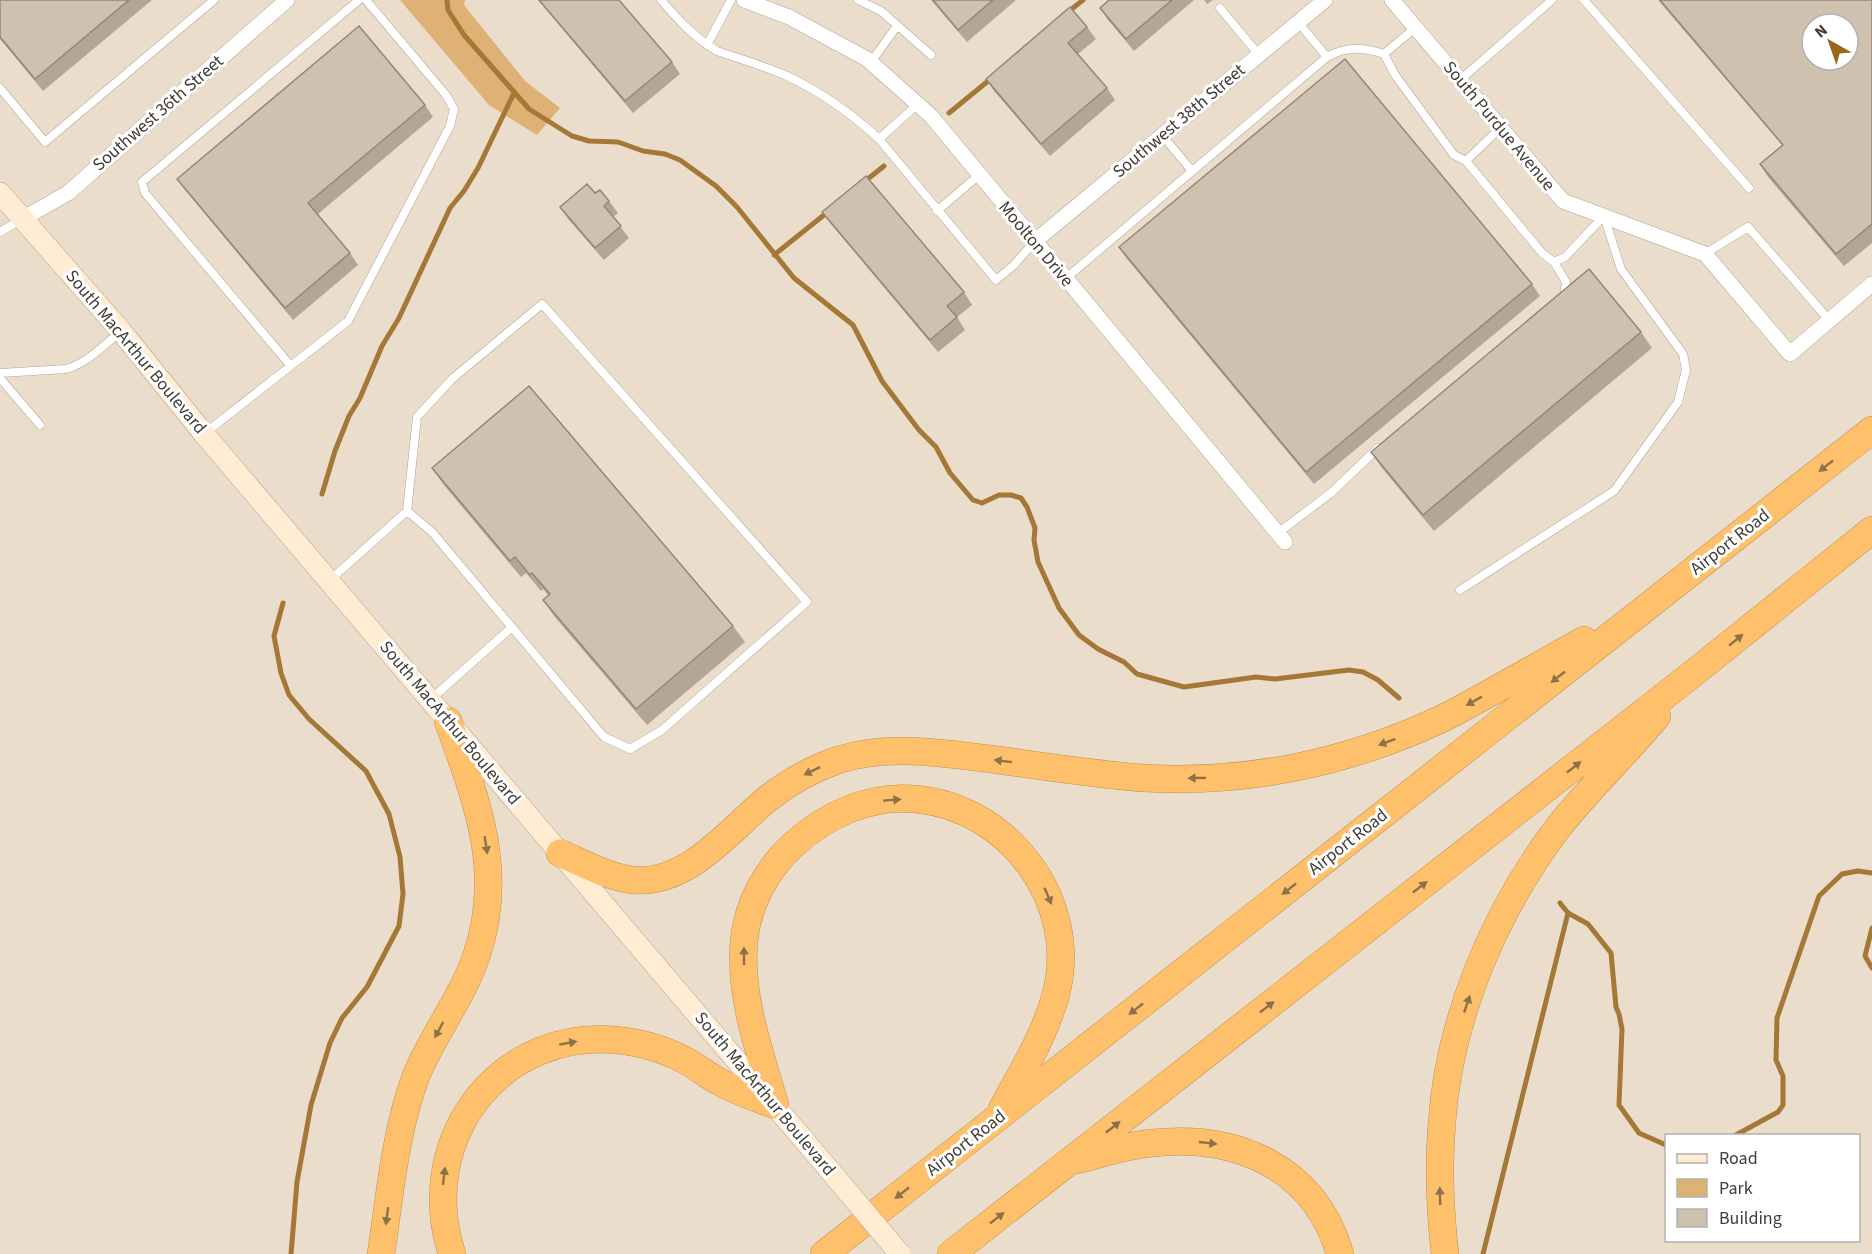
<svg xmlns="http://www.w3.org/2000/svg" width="1872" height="1254" viewBox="0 0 1872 1254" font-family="'Source Sans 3',sans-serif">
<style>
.green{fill:#deb174}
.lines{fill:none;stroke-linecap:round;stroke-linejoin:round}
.stream{stroke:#a57838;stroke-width:5}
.service-casing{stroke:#b2a594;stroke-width:9}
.minor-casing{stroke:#b2a594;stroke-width:16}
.secondary-casing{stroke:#b2a594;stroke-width:22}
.motorway-casing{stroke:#bc9257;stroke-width:28}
.service{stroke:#fff;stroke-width:8}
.minor{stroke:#fff;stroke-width:15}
.secondary{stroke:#ffecd2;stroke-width:21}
.motorway{stroke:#fec06a;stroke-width:27}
.secondary-bridge-casing{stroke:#b2a594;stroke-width:22;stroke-linecap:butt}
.secondary-bridge{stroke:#ffecd2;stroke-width:21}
.wall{fill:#b2a697}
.building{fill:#cfc1b0;stroke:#91877b;stroke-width:1.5;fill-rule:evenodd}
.oneway{fill:#8d714a}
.labels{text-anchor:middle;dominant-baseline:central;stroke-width:6;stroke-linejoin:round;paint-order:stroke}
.street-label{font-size:18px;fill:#413c35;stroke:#fff}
</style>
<rect width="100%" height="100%" fill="#ebddcb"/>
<path class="green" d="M400,0H465L464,5L525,81L560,108L537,135L489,105Z"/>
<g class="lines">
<path class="stream" d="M447,0L448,10L464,35L529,109L572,136L589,141L618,142L643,151L665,154L680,160L716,186L737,207L794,278L853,325L882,381L919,430L936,447L950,473L973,500L982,503L999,495H1011L1021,498L1027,507L1035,528L1034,540L1038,562L1059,608L1079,635L1098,649L1124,662L1137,674L1184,687L1256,677L1275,679L1349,670L1363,672L1378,680L1399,698
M1068,12L1083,0
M949,113L993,77
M864,182L884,166
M774,255L829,211
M322,494L335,451L349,416L360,398L382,346L399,318L450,208L464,191L478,168L514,93
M283,603L274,636L281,673L289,695L309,719L366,771L389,814L400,857L403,894L399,926L367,987L342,1018L330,1043L311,1105L297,1182L291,1254
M1560,903L1568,913L1588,924L1611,953L1616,1007L1619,1014L1622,1029L1619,1105L1639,1133L1666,1145
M1872,928L1865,956L1872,968
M1734,1136L1778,1112L1783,1105V1076L1776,1060L1777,1018L1819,896L1842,874L1858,871L1872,873
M1483,1254L1568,913"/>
<defs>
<path id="service" d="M661,0C678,20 694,37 717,51C740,59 765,66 787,76C821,92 852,114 879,139L996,280L1014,265L1034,242
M858,0L881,11L931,55
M1584,0L1749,188
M1220,8L1259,55
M1298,22L1327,57
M707,45L731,0
M1384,54L1395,75L1454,155L1466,161L1501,127
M871,62L897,26
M1460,80L1552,0
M0,88L45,142L214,0
M1162,135L1192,171
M879,139L918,104
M937,211L979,175
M0,232L22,219
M1705,254L1748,227L1829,320
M1554,262L1566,282L1564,296L1562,298
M1065,279L1327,57C1347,46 1362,47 1384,54L1416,27
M290,365L145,193L142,182L359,0
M0,373L66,369C87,363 103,346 120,332
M0,378L40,425
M205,433L348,321L450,126L454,109L446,95L366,0
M1278,533L1332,492L1378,448
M330,580L407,511L432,532L604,737L630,749L662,730L807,602L542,304L452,379L417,417L407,511
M1460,590L1614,491L1678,402L1686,370L1683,354L1621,269L1604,216L1565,257L1554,262L1542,253L1466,161
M430,700L512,627"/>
<path id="minor" d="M744,0L789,17L867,59L931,116L1285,542
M1392,0L1563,201L1705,254L1790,354L1872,284
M22,219L68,193L287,0
M1034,242L1325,0"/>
<path id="secondary" d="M0,193L121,331L204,434L837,1179"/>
<path id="motorway" d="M560,853C583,863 608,877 633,880C687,885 728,832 766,800C787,783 812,769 838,760C888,744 940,753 991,759C1042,766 1093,774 1144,778C1246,784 1347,763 1439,720C1456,712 1472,703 1488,694C1520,676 1552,658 1584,640
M775,1105C760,1052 739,997 744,941C747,906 766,870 792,846C825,815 869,795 915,799C1009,807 1080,902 1056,994C1045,1035 1022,1072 1002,1109
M1077,1160C1101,1154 1127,1145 1153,1143C1236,1134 1315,1167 1340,1254
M381,1254C390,1195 395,1132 416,1076C433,1034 463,997 477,954C505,870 476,799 448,721
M452,1254C414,1138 502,1024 625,1041C646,1044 671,1052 690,1063C700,1069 710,1077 720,1082C737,1092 757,1098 775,1105
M824,1254L1872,430
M951,1254L1690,676L1872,530
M1445,1254C1440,1210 1438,1166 1442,1122C1449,1019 1495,911 1557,829C1588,789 1625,755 1657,716"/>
</defs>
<use href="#service" class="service-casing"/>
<use href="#minor" class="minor-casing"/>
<use href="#secondary" class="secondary-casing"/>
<use href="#motorway" class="motorway-casing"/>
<use href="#service" class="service"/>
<use href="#minor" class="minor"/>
<use href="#secondary" class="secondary"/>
<use href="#motorway" class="motorway"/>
<defs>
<path id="secondary-bridge" d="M837,1179L900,1254"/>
</defs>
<use href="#secondary-bridge" class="secondary-bridge-casing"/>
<use href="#secondary-bridge" class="secondary-bridge"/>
</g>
<path class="wall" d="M0,0H152L43,91L0,39Z
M538,0H619L672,62L680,74L633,113Z
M931,0H1016L967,42Z
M1109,0H1194L1134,51L1108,20L1100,8Z
M1204,0H1213L1207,4Z
M1658,0H1872V243L1844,266L1768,177L1760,164L1782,145Z
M1087,27L1096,39L1078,54L1107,88L1115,100L1050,156L994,91L986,79Z
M425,105L433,117L318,214L350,253L358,265L293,320L186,191L177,179Z
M595,193L609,201L618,213L613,217L629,238L604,260L568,219L560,207Z
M822,212L964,292L972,305L957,317L965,330L938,352L831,224Z
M1119,247L1532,284L1540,296L1314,484L1127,259Z
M1641,332L1652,348L1434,531L1382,468L1371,452Z
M432,468L733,626L745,642L647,725L554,616L543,600L548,595L543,589L541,591L526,573L521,577L443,484Z"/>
<path class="building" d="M0,0H129L35,79L0,37Z
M539,0H619L672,62L625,101Z
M933,0H993L958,30Z
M1109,0H1172L1126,39L1100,8Z
M1660,0H1872V224L1836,254L1760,164L1783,145ZM1812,24H1848V60H1812Z
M1070,7L1087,27L1068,43L1107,88L1041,144L986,79Z
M359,26L425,105L308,203L350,253L285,308L177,179Z
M1345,59L1532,284L1306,472L1119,247Z
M866,176L964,292L947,306L957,317L930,340L822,212Z
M587,184L595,193L600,190L609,201L604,206L621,226L595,248L560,207Z
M1589,269L1641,332L1423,515L1371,452Z
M529,386L733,626L636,709L543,600L550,594L532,573L530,575L515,557L510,561L432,468Z"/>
<defs><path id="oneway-solid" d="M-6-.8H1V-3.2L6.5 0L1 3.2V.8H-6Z" transform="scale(1.5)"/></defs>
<g class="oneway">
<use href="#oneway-solid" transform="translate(1826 466) rotate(142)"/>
<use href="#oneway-solid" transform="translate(1736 640) rotate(-39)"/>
<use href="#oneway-solid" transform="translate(1558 677) rotate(142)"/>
<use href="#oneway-solid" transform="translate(1474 701) rotate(151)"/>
<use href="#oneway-solid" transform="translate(1387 742) rotate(159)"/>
<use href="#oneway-solid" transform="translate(1003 761) rotate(-173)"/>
<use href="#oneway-solid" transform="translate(1574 767) rotate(-38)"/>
<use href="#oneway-solid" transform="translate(812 771) rotate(154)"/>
<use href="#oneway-solid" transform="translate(1197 778) rotate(179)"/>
<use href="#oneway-solid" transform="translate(892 800) rotate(-4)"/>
<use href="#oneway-solid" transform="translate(486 845) rotate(81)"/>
<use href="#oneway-solid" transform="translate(1420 887) rotate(-38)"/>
<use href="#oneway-solid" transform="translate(1289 889) rotate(142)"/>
<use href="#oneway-solid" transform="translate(1048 896) rotate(67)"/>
<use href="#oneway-solid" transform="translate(744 956) rotate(-90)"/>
<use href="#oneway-solid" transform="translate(1467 1004) rotate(-71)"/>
<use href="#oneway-solid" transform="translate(1267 1007) rotate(-38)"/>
<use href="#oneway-solid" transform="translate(1136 1009) rotate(142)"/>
<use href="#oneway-solid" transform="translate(439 1030) rotate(118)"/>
<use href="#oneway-solid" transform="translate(568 1043) rotate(-10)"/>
<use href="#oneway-solid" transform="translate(1113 1127) rotate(-38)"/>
<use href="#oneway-solid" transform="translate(1208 1143) rotate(6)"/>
<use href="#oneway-solid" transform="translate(444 1176) rotate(-83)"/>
<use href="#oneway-solid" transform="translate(902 1193) rotate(142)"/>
<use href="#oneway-solid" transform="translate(1440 1196) rotate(-92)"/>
<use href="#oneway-solid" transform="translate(387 1216) rotate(98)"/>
<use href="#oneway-solid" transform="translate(997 1218) rotate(-38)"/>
</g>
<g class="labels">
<g class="street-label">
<text transform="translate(158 113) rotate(-41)">Southwest 36th Street</text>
<text transform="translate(1179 121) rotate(-40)">Southwest 38th Street</text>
<text transform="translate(1499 126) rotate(50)">South Purdue Avenue</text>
<text transform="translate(1036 244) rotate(50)">Moolton Drive</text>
<text transform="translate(136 352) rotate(50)">South MacArthur Boulevard</text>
<text transform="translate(1730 542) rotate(-38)">Airport Road</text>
<text transform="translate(450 723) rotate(50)">South MacArthur Boulevard</text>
<text transform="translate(1348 842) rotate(-38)">Airport Road</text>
<text transform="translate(765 1094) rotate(50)">South MacArthur Boulevard</text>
<text transform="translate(966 1143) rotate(-38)">Airport Road</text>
</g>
</g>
<rect x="1665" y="1134" width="195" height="108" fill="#ffffff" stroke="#b3b1ae" stroke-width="1.5"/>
<rect x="1677" y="1154" width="30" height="9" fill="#ffecd2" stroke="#b3b1ae" stroke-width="1.5"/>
<text x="1719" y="1164" font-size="18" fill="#413c35">Road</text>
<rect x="1677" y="1179" width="30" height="18" fill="#deb174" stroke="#b3b1ae" stroke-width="1.5"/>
<text x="1719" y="1194" font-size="18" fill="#413c35">Park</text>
<rect x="1677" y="1209" width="30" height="18" fill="#cfc1b0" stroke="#b3b1ae" stroke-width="1.5"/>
<text x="1719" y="1224" font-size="18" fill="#413c35">Building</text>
<g transform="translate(1830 42) rotate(320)"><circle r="28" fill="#ffffff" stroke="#b3b1ae" stroke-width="1.5"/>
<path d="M0-4.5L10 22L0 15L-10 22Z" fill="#986719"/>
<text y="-9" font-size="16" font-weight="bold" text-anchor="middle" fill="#413c35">N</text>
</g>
</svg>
